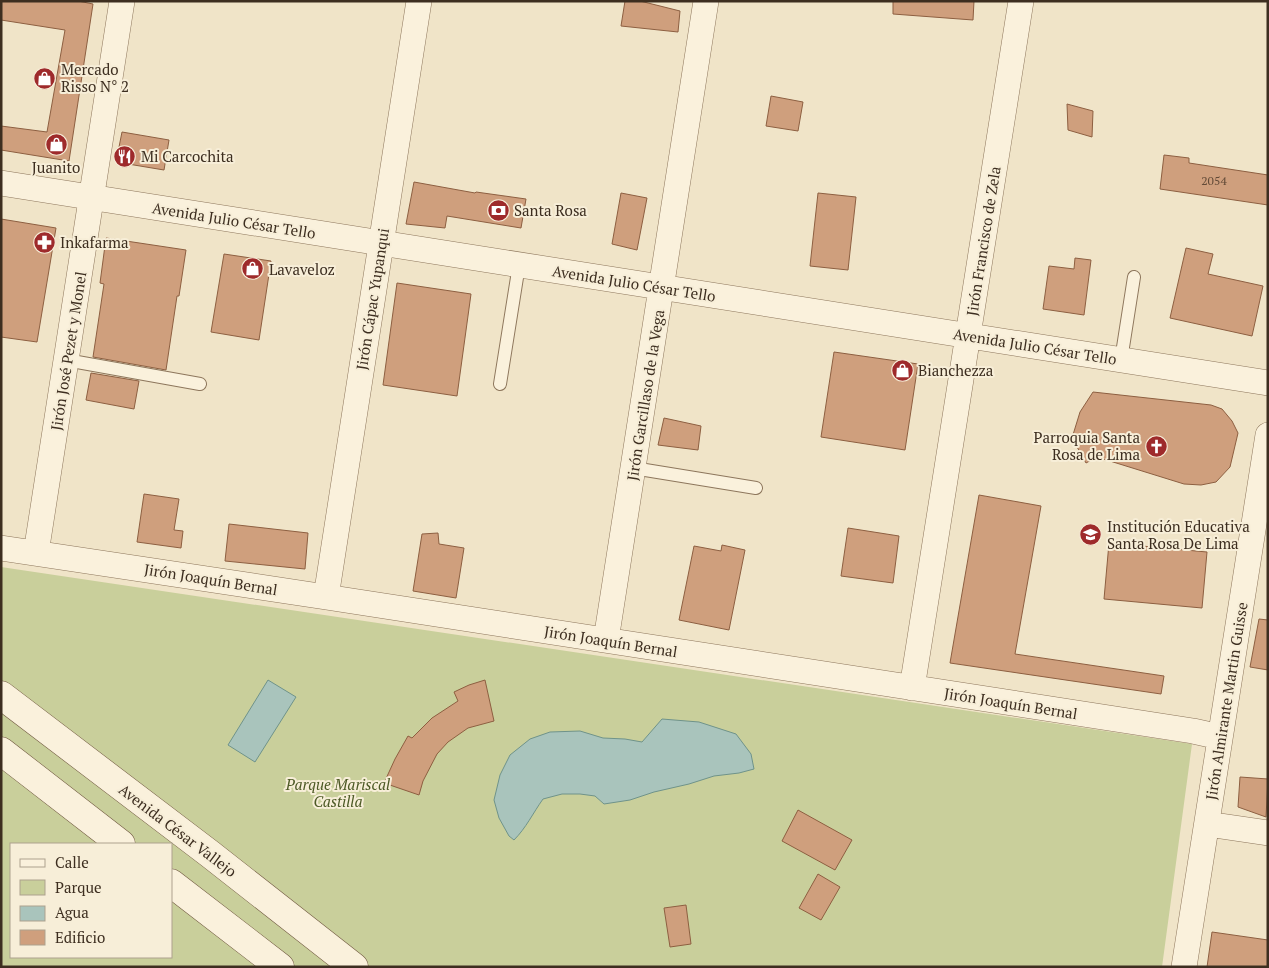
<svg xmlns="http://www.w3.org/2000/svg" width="1269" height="968" viewBox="0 0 1269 968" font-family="'PT Serif',serif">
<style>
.green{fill:#c9cf9b;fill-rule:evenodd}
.water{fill:#a9c4bc;stroke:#6f938a}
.building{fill:#cf9f7d;stroke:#8d5f41}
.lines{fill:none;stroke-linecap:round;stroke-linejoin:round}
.service-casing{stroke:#8d765c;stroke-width:14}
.minor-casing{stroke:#8d765c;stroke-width:26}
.secondary-casing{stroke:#6f573f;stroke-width:29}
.service{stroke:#faf1dc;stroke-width:12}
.minor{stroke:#faf1dc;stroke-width:25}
.secondary{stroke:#faf1dc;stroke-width:28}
.labels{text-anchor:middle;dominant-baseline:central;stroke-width:4;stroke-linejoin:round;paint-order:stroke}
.number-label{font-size:12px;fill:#624a37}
.poi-label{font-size:15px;fill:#3d2e20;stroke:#f7eed8;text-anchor:start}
.street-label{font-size:15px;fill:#3d2e20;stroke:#f7eed8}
.park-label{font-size:15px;font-style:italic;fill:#4d5a26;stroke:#f7eed8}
</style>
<rect width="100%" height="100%" fill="#f0e4c8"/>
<path class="green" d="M1,567L1192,744L1162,967H1ZM11,844H171V957H11Z"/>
<path class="water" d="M268,680L296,697L255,762L228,745Z
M662,719L699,722L736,734L751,754L754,769L739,773L714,776L689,784L654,792L630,800L604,804L595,796L580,794H562L543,799C533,813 526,828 514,840L509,836L499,818L494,800L500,775L510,755L530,739L550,732L580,731L603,738L625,739L642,742Z"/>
<path class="building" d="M1,1H78L93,4L69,161L1,150V126L47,132L65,30L1,20Z
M625,1H640L680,11L678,32L621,26Z
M893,1H974L973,20L893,14Z
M771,96L803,102L798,131L766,126Z
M1067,104L1093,111L1092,137L1068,130Z
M122,132L169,140L164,170L116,162Z
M1164,155L1189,158V163L1268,175V205L1160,189Z
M414,182L475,193L476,192L526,199L521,228L447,216L445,228L406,224Z
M621,193L647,198L637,250L612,244Z
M818,193L856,197L848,270L810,266Z
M1,219L56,228L37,342L1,337Z
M106,238L186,250L179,296H177L166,370L93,357L104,284L100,283Z
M1186,248L1213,254L1208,274L1263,286L1252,336L1170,318Z
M224,254L271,261L259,340L211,332Z
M1075,258L1091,260L1084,315L1043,309L1049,266L1074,269Z
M397,283L471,294L457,396L383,385Z
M834,352L918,364L905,450L821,437Z
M91,373L139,381L134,409L86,400Z
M1093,392L1211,405L1222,409L1232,421L1238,433L1230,467L1216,482L1201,485L1184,484L1097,457L1086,463L1072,438L1080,412Z
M664,418L701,426L698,450L658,445Z
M144,494L179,499L174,530L183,531L181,548L137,542Z
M979,495L1041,506L1015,654L1164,676L1161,694L950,663Z
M229,524L308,533L305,569L225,561Z
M848,528L899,536L893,583L841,576Z
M438,533L439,544L464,548L456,598L413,591L422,534Z
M1109,543L1207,552L1202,608L1104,599Z
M722,545L745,550L729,630L679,620L694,546L721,551Z
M1259,619L1268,620V670L1250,667Z
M485,680L494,721L468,728L448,742L437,754L423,781L419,795L384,783L395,759L408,736L412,738L432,718L458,701L454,692L469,685Z
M1240,777L1268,779L1266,817L1238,807Z
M798,810L852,840L835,870L782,841Z
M818,874L840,887L821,920L799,908Z
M686,905L691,944L670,947L664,908Z
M1212,932L1268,940V967H1207Z"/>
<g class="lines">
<defs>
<path id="service" d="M66,360L200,384
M1121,360L1134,277
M500,384L519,265
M633,468L756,488"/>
<path id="minor" d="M1,183L1268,383
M1,548L326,597L1193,731L1220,737
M36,553L122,1
M326,597L419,1
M606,640L706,1
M912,688L1021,1
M1207,824L1268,833
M1184,967L1268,435"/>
<path id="secondary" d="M1,695L210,854L354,967
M1,751L121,844
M171,883L280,967"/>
</defs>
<use href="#service" class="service-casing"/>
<use href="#minor" class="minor-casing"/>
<use href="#secondary" class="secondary-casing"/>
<use href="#service" class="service"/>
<use href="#minor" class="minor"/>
<use href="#secondary" class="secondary"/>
</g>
<defs>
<symbol id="shop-disc" viewBox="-11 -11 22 22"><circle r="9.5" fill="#9e2a2b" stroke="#f7eed8"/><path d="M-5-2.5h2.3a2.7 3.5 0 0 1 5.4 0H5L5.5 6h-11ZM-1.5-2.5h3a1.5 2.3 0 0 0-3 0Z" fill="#fff"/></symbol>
<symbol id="restaurant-disc" viewBox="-11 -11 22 22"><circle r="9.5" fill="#9e2a2b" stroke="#f7eed8"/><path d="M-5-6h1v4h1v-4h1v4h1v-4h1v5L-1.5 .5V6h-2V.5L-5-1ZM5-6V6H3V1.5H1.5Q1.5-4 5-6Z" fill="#fff"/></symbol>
<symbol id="bank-disc" viewBox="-11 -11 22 22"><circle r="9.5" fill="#9e2a2b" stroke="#f7eed8"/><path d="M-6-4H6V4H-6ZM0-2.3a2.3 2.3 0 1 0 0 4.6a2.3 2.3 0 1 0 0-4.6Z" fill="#fff"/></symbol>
<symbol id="pharmacy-disc" viewBox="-11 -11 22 22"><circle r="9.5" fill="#9e2a2b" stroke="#f7eed8"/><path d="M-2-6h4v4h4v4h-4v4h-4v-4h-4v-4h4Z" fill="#fff"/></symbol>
<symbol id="church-disc" viewBox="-11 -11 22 22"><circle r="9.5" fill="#9e2a2b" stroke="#f7eed8"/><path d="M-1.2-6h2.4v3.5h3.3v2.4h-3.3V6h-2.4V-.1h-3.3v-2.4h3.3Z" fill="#fff"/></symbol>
<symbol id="school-disc" viewBox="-11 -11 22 22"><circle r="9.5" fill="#9e2a2b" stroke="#f7eed8"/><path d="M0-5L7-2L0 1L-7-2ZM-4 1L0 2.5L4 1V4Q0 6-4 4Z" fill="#fff"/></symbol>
</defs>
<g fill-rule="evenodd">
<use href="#shop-disc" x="32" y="66" width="25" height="25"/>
<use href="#shop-disc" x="44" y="132" width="25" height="25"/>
<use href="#restaurant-disc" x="112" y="144" width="25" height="25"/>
<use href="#bank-disc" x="486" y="198" width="25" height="25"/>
<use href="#pharmacy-disc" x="32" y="230" width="25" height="25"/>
<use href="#shop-disc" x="240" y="256" width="25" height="25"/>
<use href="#shop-disc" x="890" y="358" width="25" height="25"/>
<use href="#church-disc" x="1144" y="434" width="25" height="25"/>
<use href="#school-disc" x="1078" y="522" width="25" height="25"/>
</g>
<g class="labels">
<g class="number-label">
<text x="1214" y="180">2054</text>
</g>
<g class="poi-label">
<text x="61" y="69">Mercado<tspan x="61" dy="17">Risso N° 2</tspan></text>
<text x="141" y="156">Mi Carcochita</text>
<text x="56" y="167" text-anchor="middle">Juanito</text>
<text x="514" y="210">Santa Rosa</text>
<text x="60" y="242">Inkafarma</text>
<text x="269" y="269">Lavaveloz</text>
<text x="918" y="370">Bianchezza</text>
<text x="1140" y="437" text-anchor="end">Parroquia Santa<tspan x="1140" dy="17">Rosa de Lima</tspan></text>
<text x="1107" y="526">Institución Educativa<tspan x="1107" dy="17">Santa Rosa De Lima</tspan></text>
</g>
<g class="street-label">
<text transform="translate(234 220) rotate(9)">Avenida Julio César Tello</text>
<text transform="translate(983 241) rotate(-81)">Jirón Francisco de Zela</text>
<text transform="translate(634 283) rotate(9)">Avenida Julio César Tello</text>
<text transform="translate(372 299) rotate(-81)">Jirón Cápac Yupanqui</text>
<text transform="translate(1035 346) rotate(9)">Avenida Julio César Tello</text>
<text transform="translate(68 351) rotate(-81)">Jirón José Pezet y Monel</text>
<text transform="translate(645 395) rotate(-81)">Jirón Garcillaso de la Vega</text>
<text transform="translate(211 579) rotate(9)">Jirón Joaquín Bernal</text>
<text transform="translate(611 641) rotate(9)">Jirón Joaquín Bernal</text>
<text transform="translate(1226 701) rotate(-81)">Jirón Almirante Martin Guisse</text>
<text transform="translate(1011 703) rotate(9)">Jirón Joaquín Bernal</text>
<text transform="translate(178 830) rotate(37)">Avenida César Vallejo</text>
</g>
<g class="park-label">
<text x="338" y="784">Parque Mariscal<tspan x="338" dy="17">Castilla</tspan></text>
</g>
</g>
<rect width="1269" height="968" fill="none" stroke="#3d2e20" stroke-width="5"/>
<rect x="10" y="843" width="162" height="115" fill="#f7eed8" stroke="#ada18e"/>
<rect x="20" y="859" width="25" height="8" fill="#faf1dc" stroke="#ada18e"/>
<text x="55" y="868" font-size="15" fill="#3d2e20">Calle</text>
<rect x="20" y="880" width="25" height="15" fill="#c9cf9b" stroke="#ada18e"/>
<text x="55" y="893" font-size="15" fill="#3d2e20">Parque</text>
<rect x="20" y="906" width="25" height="15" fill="#a9c4bc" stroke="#ada18e"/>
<text x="55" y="918" font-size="15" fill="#3d2e20">Agua</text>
<rect x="20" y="930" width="25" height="15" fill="#cf9f7d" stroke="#ada18e"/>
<text x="55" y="943" font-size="15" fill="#3d2e20">Edificio</text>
</svg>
